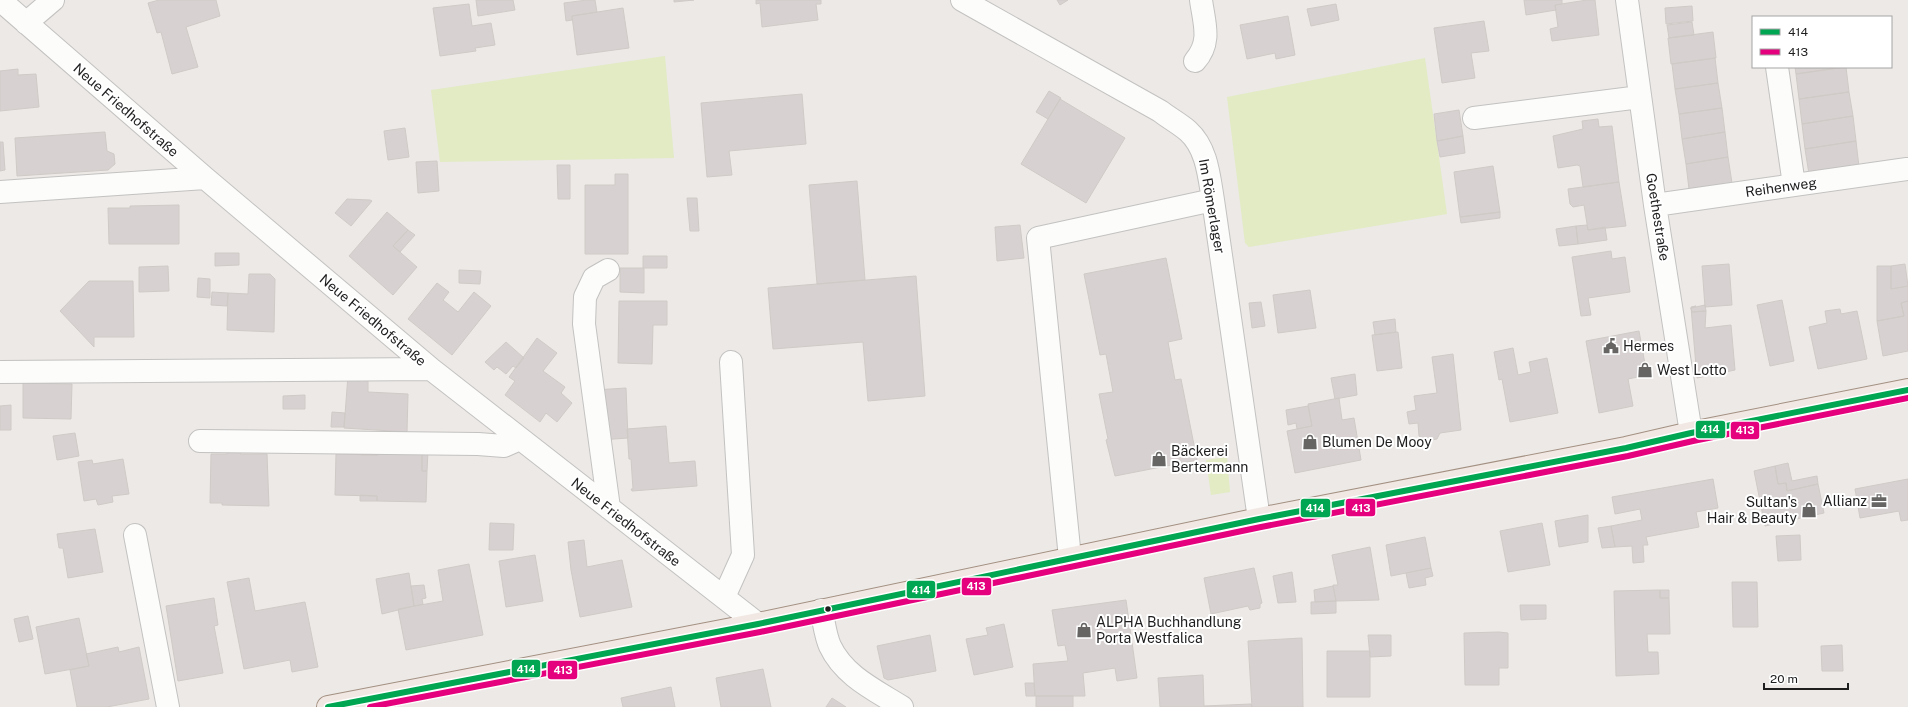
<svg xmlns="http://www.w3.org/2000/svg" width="1908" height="707" viewBox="0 0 1908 707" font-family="'Public Sans',sans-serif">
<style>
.grass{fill:#e2ebc3}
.building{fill:#d7d2d1;stroke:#d0cac7}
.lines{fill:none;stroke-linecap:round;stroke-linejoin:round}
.minor-casing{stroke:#c3c2c1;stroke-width:24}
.major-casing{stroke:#a39082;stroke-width:24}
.minor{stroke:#fcfcfb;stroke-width:22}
.major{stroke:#f1e8e3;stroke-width:22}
.bus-1-casing{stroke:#fff;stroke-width:9}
.bus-2-casing{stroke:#fff;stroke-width:9}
.bus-1{stroke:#00a651;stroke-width:6}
.bus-2{stroke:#e5007d;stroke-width:6}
.bus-dot{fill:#1e1e1e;stroke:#fff;stroke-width:1.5}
.labels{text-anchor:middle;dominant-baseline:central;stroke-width:4;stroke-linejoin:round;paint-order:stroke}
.street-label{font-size:14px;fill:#1e1e1e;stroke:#fff}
.poi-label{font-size:14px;fill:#1e1e1e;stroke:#fff;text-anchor:start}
.line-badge{stroke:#fff;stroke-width:1.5}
.badge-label{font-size:11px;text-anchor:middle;font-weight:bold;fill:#fff}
</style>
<rect width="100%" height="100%" fill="#ece9e6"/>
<path class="grass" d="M665,56L674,158L440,162L431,90Z
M1425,58L1447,214L1249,247L1245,243L1227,97Z
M1227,457L1230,492L1211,495L1206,460Z"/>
<path class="building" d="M159,0H216L220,16L186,27L198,67L172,74L161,32L157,33L148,3Z
M476,0H513L515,10L478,16Z
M587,0H595L597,12L572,16V20L566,21L564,3Z
M674,0H694L674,2Z
M756,0H821V4H816L818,20L762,27L760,3L756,4Z
M1057,0H1068L1060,5Z
M1524,0H1562V4L1555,5L1556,10L1526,15Z
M1587,0H1595L1599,35L1552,41L1550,29L1558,27L1555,5Z
M469,4L472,26L491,23L495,45L475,48L476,51L440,56L433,8Z
M1336,4L1339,20L1311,26L1307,9Z
M1692,6L1693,21L1666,24L1665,8Z
M623,8L629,48L577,55L572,16Z
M1288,16L1295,55L1276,59L1275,53L1247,59L1240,25Z
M1484,21L1489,51L1471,53L1475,78L1442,83L1434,28Z
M1692,22L1694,35L1669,38L1667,25Z
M1713,32L1716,58L1671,64L1668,38Z
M1715,58L1718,83L1675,89L1672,64Z
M1795,67H1843L1796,74Z
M1846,67L1849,92L1799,99L1796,74Z
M18,69V75L36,74L39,107L0,111V71Z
M1718,83L1722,108L1679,114L1675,89Z
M1049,91L1061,98L1048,119L1036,112Z
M1849,92L1853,116L1802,124L1799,99Z
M802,94L806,144L729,151L732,175L707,177L701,103Z
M1060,99L1125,138L1086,203L1021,164Z
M1722,108L1725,132L1682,139L1679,114Z
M1459,110L1463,136L1437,141L1434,114Z
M1853,116L1856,141L1805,149L1802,124Z
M1598,119L1599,127L1612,126L1619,182L1583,187L1580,166L1577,165L1558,168L1553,136L1583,129L1582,121Z
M405,128L409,157L388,160L384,131Z
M105,132L107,151L114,154L115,164L108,170L17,176L15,138Z
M1725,132L1728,157L1686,164L1682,139Z
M1463,136L1465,153L1440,157L1437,141Z
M1856,141L1859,167L1809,174L1805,149Z
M0,142H3L5,170L0,171Z
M1728,157L1732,183L1689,189L1686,164Z
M437,161L439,191L418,193L416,162Z
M557,165H570V199H558Z
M1493,166L1500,212L1460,217L1454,172Z
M615,174H628V254H585V185H615Z
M857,181L865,280L817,284L809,185Z
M1619,182L1626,226L1588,230L1584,205L1573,207L1570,204L1568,189Z
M687,198H697L699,231H690Z
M347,199L370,200L372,201L351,226L335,213Z
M179,205V244H109L108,208H130V206Z
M387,212L408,230L393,246L417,267L393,295L349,256Z
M1500,212V218L1461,223L1460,217Z
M1020,225L1024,258L997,261L995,227Z
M1587,225L1588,230L1605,227L1607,240L1578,244L1576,226Z
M1576,226L1578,244L1559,246L1556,229Z
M408,230L415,235L400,252L393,246Z
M1611,251L1612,259L1625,257L1630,292L1588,298L1591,315L1581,316L1572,257Z
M215,253H239V265L215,266Z
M643,256H667V268H643Z
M1166,258L1182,339L1168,342L1175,380L1181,379L1197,460L1115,476L1106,440L1108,439L1099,394L1113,392L1106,354L1100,355L1084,274Z
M1729,264L1732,305L1705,307L1702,266Z
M1905,264L1908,286L1891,289V266Z
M168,266L169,291L139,292V267Z
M1877,266H1891V289L1908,286V301L1901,303L1904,316L1877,321Z
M620,268H644V293L620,292Z
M459,270L481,271L480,284L459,283Z
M249,274H270L275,279L274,332L227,330L228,293L248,294Z
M916,276L925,396L868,401L863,342L773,349L768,288Z
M198,278L210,279V298L197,297Z
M89,281H133L134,337H94V347L60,311Z
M437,283L449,292L443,300L458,312L474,292L491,306L452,355L408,319Z
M1310,290L1316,328L1278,333L1273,295Z
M212,292L228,293L227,306L211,305Z
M1782,300L1794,361L1770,366L1757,305Z
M619,301H667V325H653L652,364L618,363Z
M1908,301V351L1883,356L1877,321L1904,316L1901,303Z
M1261,302L1265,326L1252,328L1249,303Z
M1705,305L1706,311L1692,312L1691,308Z
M1696,306L1691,308L1692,312L1706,311L1705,328L1731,325L1735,370L1697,378L1691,307Z
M1840,309L1841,314L1857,311L1867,359L1818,369L1809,327L1827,323L1825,311Z
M1395,319L1396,332L1375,335L1373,322Z
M1639,331L1647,375L1628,379L1633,406L1599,413L1586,341Z
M1398,332L1402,368L1377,371L1372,335Z
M537,338L557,353L543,371L565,387L561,393L572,403L557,422L546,413L540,422L505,395L515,381L509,377Z
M506,342L524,358L516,368L513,366L506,374L497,367L494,370L485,362Z
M1513,348L1518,375L1531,372L1529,362L1547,358L1558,413L1510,422L1502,379L1499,380L1494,352Z
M1453,354L1461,430L1440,433L1437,439L1426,441L1419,436L1418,423L1409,424L1407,412L1416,410L1414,396L1437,393L1432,357Z
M1355,374L1357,395L1335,399L1331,378Z
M348,375L368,376V392L408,394L407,432L344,428Z
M23,383L72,384L71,419L23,418Z
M626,388L628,438L600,440L595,390Z
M305,395V409H283V396Z
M1339,398L1342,420L1354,418L1361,460L1295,473L1287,431L1312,426L1308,404Z
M11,405V430H0V406Z
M1308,406L1312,426L1297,429L1296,423L1288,425L1286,410Z
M332,412L345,413L344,427H331Z
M666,426L669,463L695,461L697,486L632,491L631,489H633L631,459H629L627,429Z
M75,433L79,456L57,460L53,436Z
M361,449L378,450V455H361Z
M378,450L422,451V471H427L426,502L377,501V496L335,495L336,454L378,455Z
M227,451H241L240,454H267L269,506L222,505V503H210L211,454H227Z
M422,451H428L427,471H422Z
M123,459L129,494L112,496L113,502L98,505L96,499L84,501L78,462L92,460L93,464Z
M1788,463L1792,481L1817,476L1818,484L1787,491L1786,483L1778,484L1775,466Z
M1775,466L1778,484L1786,483L1787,491L1818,484L1824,513L1765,526L1754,471Z
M1713,479L1718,508L1696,512L1699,527L1646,537L1648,545H1643L1644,562L1633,563L1632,546L1615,547L1611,526L1642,520L1640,509L1615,514L1612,497Z
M1908,479V520L1901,521L1899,511L1860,518L1855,489Z
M360,495L377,496V501H360Z
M1588,515V542L1559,547L1555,521Z
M490,523L514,524L513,550H489Z
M1542,523L1550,565L1508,572L1500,531Z
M1611,526L1615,547L1602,548L1598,528Z
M95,529L103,572L68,578L63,548H59L57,534Z
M1800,535L1801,560L1778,561L1776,536Z
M1425,537L1431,568L1391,576L1386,545Z
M584,540L587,567L622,560L632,607L580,617L571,570L568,542Z
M1370,547L1379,600L1336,601L1333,585H1338L1332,555Z
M535,555L543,601L506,607L499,561Z
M469,564L483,635L406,650L398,609L443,601L438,570Z
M1254,568L1262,603L1260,604V608L1250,610L1248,606L1211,614L1204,578Z
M1431,568L1433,576L1425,578L1426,585L1409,588L1406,573Z
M1292,572L1296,602L1278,603L1273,576Z
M409,573L414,606L382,614L376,579Z
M249,578L255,611L305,602L318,667L292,672L290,660L244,669L227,582Z
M1732,582H1757L1758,627H1733Z
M424,585L426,598L422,599L423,604L414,606L411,586Z
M1333,586L1336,601L1315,602L1314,590Z
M1660,590V598H1669L1670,634H1647L1648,652H1658L1659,674L1616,676L1614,591Z
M1660,590H1669V598H1660Z
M214,598L218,625L214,626L223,673L178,681L166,606Z
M1126,600L1137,678L1117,681L1115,668L1083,673L1085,696H1035L1033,664L1068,661L1065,645L1058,646L1052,610Z
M1336,601V613L1311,614V602Z
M1520,605H1546V619L1521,620Z
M28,616L33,639L19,642L14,619Z
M79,618L89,666L45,674L36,627Z
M1004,624L1013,667L974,675L966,639L988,635L986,628Z
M1499,632L1508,633V668H1499V685H1465L1464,633Z
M930,635L936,671L888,680L884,678L877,646Z
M1368,635H1391V656L1370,657Z
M1302,638L1303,707H1252L1248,641Z
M1842,645L1843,671H1822L1821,646Z
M118,647L119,652L139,647L149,699L107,707H77L70,670L89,666L86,654Z
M1327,651H1370V697H1327Z
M763,669L771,707H721L716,678Z
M1203,675L1204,706L1251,704L1252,707H1160L1158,678Z
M1025,683H1034L1035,696H1026Z
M671,687L675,707H623L621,698Z
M1036,696H1073V707H1036Z
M832,698L846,707H826Z"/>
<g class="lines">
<defs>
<path id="minor" d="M0,0L205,178L431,369L758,624
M962,0L1160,111C1169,118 1180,124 1188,131C1207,148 1209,176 1213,200L1259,519
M1627,0L1655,205L1691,433
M26,23L53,0
M1195,61C1212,42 1204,23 1201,0
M1777,67L1794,185
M1474,118L1640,97
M0,192L205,178
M1655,205L1907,169
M608,270L594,278L585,297L584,324L609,508
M0,372L431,369
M200,441L478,444L504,446L520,439
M135,535L168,707
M1070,558L1038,238L1213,200
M724,597L743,555L731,362
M821,610C824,621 825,635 830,646C844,676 875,690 902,707"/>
<path id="major" d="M328,707L758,624L1259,519L1626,448L1691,433L1908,390"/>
</defs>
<use href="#minor" class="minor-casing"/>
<use href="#major" class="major-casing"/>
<use href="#minor" class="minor"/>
<use href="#major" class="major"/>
<defs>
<path id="bus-1" d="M328,707L758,624L1259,519L1626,448L1691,433L1908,390"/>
<path id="bus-2" d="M370,707L760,632L1261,527L1628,456L1693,441L1908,398"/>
</defs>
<use href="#bus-1" class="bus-1-casing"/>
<use href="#bus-2" class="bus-2-casing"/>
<use href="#bus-1" class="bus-1"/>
<use href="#bus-2" class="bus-2"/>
</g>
<defs>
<symbol id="civic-bare" viewBox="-9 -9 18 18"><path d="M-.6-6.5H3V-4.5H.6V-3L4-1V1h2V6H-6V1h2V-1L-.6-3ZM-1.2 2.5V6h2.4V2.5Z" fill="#666564" stroke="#fff" stroke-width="2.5" paint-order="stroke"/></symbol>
<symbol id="shop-bare" viewBox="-9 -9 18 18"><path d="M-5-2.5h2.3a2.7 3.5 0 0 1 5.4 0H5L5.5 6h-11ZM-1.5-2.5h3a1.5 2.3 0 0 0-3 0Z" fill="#666564" stroke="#fff" stroke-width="2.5" paint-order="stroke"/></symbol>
<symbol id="office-bare" viewBox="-9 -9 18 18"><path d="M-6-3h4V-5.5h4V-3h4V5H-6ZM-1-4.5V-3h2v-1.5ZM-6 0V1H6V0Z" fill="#666564" stroke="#fff" stroke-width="2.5" paint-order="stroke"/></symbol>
</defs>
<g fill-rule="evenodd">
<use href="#civic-bare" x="1600" y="335" width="22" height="22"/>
<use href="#shop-bare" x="1634" y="359" width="22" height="22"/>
<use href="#shop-bare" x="1299" y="431" width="22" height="22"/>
<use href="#shop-bare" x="1148" y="448" width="22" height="22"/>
<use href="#office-bare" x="1868" y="490" width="22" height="22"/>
<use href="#shop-bare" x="1798" y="499" width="22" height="22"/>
<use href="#shop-bare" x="1073" y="619" width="22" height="22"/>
</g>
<circle class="bus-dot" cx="828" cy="609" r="3.5"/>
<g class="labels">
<g class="street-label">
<text transform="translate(126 110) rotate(41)">Neue Friedhofstraße</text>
<text transform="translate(1781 187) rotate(-8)">Reihenweg</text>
<text transform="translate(1212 206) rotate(80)">Im Römerlager</text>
<text transform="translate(1658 217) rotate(81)">Goethestraße</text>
<text transform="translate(373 320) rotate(40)">Neue Friedhofstraße</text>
<text transform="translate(626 522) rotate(38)">Neue Friedhofstraße</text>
</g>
<g class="poi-label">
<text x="1623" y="346">Hermes</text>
<text x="1657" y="370">West Lotto</text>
<text x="1322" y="442">Blumen De Mooy</text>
<text x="1171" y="451">Bäckerei<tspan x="1171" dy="16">Bertermann</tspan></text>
<text x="1867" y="501" text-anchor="end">Allianz</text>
<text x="1797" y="502" text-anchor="end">Sultan's<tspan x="1797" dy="16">Hair &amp; Beauty</tspan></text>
<text x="1096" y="622">ALPHA Buchhandlung<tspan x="1096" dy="16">Porta Westfalica</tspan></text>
</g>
</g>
<g class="line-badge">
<rect x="1695" y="420" width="31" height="19" rx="4" fill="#00a651"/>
<rect x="1730" y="421" width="30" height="19" rx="4" fill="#e5007d"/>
<rect x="1345" y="498" width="31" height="19" rx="4" fill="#e5007d"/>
<rect x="1300" y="498" width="31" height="20" rx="4" fill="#00a651"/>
<rect x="961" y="577" width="31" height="19" rx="4" fill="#e5007d"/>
<rect x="906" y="580" width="30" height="19" rx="4" fill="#00a651"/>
<rect x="511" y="659" width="30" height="19" rx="4" fill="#00a651"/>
<rect x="547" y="660" width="31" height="20" rx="4" fill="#e5007d"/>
</g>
<g class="badge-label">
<text x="1710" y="433">414</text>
<text x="1745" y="434">413</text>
<text x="1361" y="512">413</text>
<text x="1315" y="512">414</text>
<text x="976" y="590">413</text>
<text x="921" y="594">414</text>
<text x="526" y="673">414</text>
<text x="563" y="674">413</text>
</g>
<rect x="1752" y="16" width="140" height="52" fill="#ffffff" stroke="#a5a5a5"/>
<rect x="1760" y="29" width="20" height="6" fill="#00a651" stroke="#a5a5a5"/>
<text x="1788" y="36" font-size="12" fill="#1e1e1e">414</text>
<rect x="1760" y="49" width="20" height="6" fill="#e5007d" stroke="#a5a5a5"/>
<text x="1788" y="56" font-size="12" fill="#1e1e1e">413</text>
<path d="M1764 683v6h84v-6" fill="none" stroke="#1e1e1e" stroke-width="2"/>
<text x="1770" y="683" font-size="12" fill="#1e1e1e" stroke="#ffffff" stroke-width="3" paint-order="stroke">20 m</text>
</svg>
